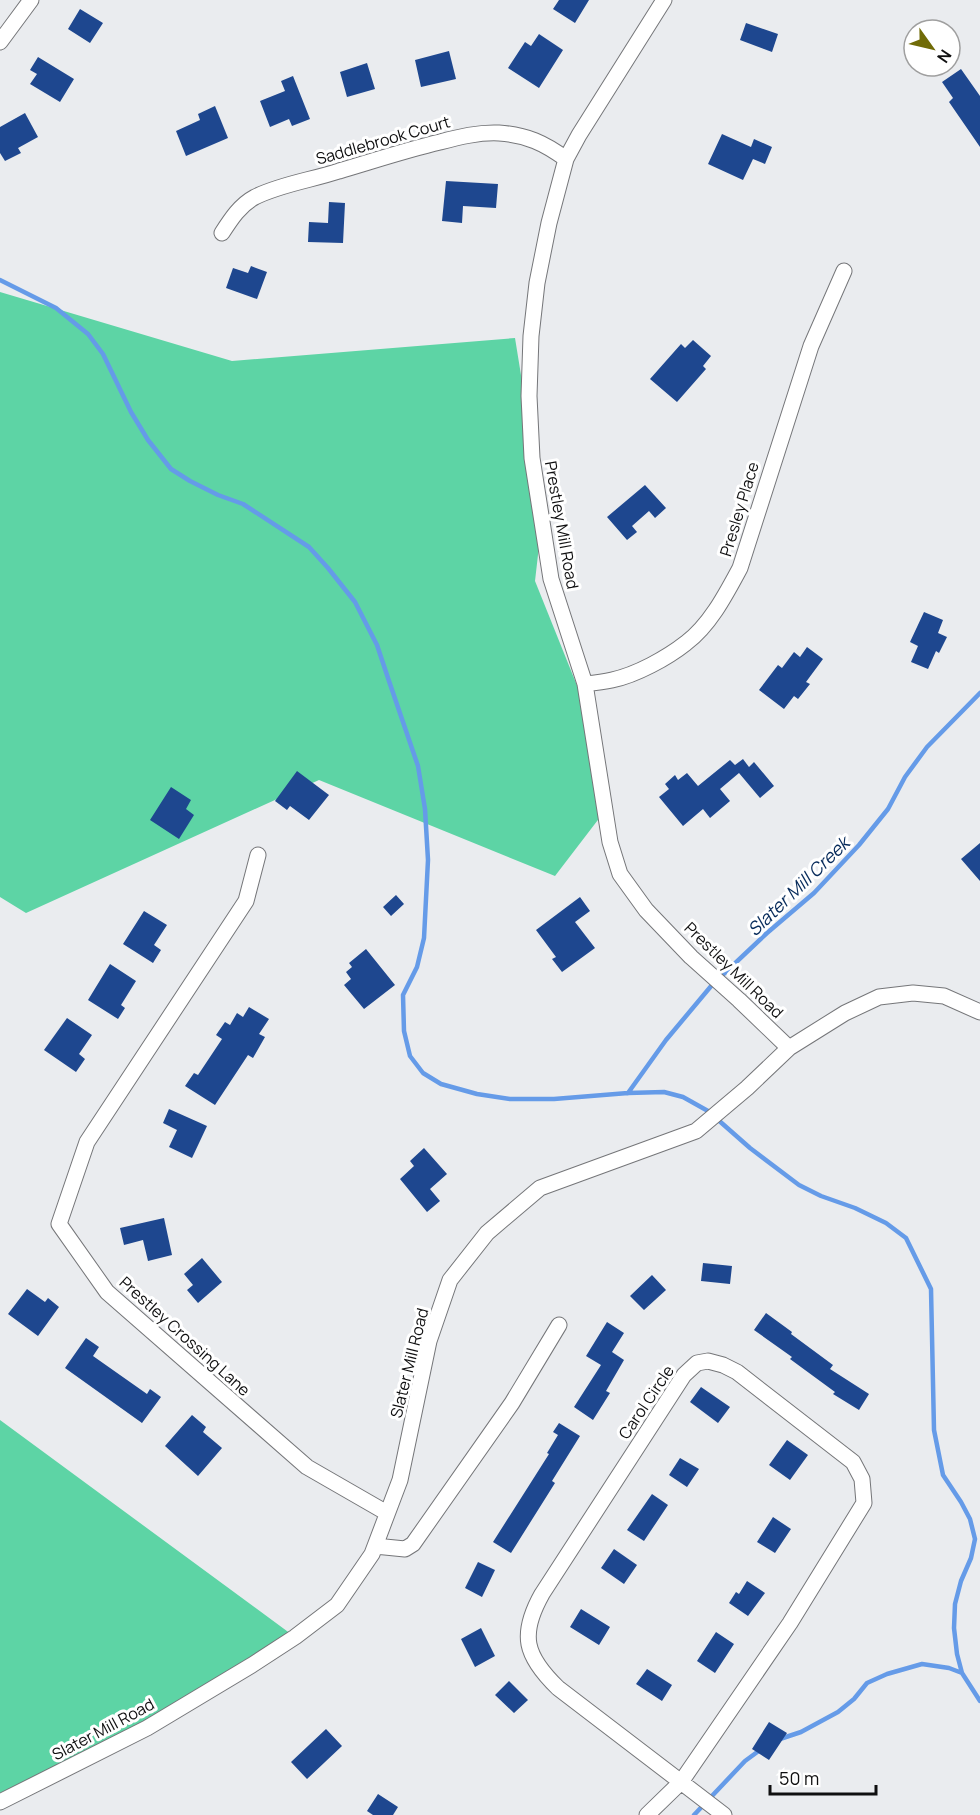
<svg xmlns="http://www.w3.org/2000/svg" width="980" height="1815" viewBox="0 0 980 1815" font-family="Manrope,sans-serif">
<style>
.forest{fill:#5dd4a5}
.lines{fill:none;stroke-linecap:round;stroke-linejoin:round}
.stream{stroke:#659be8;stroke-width:4.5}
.building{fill:#1e478f}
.minor-casing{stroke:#757679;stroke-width:17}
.minor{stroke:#fff;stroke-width:15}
.labels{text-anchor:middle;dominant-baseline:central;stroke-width:6;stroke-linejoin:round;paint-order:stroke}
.street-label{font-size:16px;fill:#0f0f10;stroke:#fff}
.water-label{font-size:18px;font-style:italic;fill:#062a5a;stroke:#fff}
</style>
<rect width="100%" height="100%" fill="#eaecef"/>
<path class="forest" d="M0,292L232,361L515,338L543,511L535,581L582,698L604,812L555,876L319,780L26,913L0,897Z
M0,1420L295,1637L147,1728L0,1793Z"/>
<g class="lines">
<path class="stream" d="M0,280L56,308L88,334L103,354L131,412L148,440L171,469L190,481L218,495L243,504L309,547L328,568L355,602L377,645L389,681L418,766L425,809L428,860L424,938L417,967L403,995L404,1031L410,1056L423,1073L441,1084L477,1094L510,1099H554L628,1093L664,1092L683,1097L708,1111L750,1148L799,1185L821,1196L855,1208L886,1223L906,1238L931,1289L934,1430L943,1475L961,1502L970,1519L975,1539L971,1558L961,1581L955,1604L954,1628L957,1654L962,1673L980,1701
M628,1093L666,1040L712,985L767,933L814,893L859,845L888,809L905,777L927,747L980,693
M780,1739L801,1732L838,1712L854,1699L867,1683L887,1674L922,1664L949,1668L962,1673
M694,1815L745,1761L760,1750"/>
</g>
<path class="building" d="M559,0H589L575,23L553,9Z
M80,9L103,23L90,43L68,29Z
M746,23L778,34L772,52L740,40Z
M539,34L563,50L539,88L508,68L525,42L531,46Z
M449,51L456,79L421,87L415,60Z
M38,57L74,79L60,102L30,84L37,74L30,70Z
M367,63L375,89L347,97L340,72Z
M961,69L980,96V147L949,102L953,98L942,82Z
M293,76L310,119L292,126L289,119L270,127L260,101L285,91L281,81Z
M215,106L228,138L186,156L176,131L200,120L198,114Z
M25,113L38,137L18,148L21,153L5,161L0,153V127Z
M722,134L751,147L754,139L772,147L765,164L753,159L743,180L708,164Z
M446,181L498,184L496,208L463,206L462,223L442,221Z
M329,202L345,203L343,243L308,242L309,222L328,223Z
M251,266L267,272L257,299L226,288L233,268L248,273Z
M693,340L711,356L703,366L706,369L677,402L650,379L681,344L685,348Z
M645,485L666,508L655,518L649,511L632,526L637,532L627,540L607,517Z
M924,612L943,620L938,633L947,637L939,653L936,651L928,669L911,662L918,646L910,642Z
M807,647L823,659L806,682L810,684L798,699L794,696L784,709L759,690L778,665L782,668L794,652L800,657Z
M743,759L749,767L754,762L774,786L760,798L739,773L720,789L730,801L710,818L703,809L683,826L659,797L669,789L665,784L675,775L678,780L687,773L698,786L730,760L735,765Z
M297,771L329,795L309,820L290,806L287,810L275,801Z
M171,787L191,800L186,809L194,815L179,839L150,820Z
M980,843V881L961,859Z
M396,895L404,904L391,916L383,907Z
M580,897L590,911L575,922L595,948L562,972L552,959L556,957L536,930Z
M144,911L167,925L154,945L161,950L153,963L123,944Z
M366,949L395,985L364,1009L344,985L351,979L346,972L352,967L349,963Z
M110,964L136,981L121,1005L125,1008L118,1019L88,1000Z
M249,1007L269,1019L259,1034L265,1037L253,1058L248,1055L215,1105L185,1086L194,1073L198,1075L222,1039L216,1035L225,1022L230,1025L237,1013L243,1017Z
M67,1018L92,1035L79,1054L85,1059L76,1072L44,1050Z
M169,1109L207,1126L192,1158L169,1147L177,1130L163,1123Z
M424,1148L447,1174L430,1189L440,1201L427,1212L400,1179L414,1166L410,1161Z
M164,1218L172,1255L148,1261L143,1240L124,1245L120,1228Z
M202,1258L222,1282L198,1303L187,1290L193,1285L184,1274Z
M703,1263L732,1266L730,1284L701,1281Z
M652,1275L666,1290L644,1310L630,1296Z
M27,1289L45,1302L48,1298L59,1307L38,1336L8,1314Z
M766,1313L792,1332L791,1334L833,1365L830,1369L869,1394L859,1410L833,1394L835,1392L790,1359L792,1357L754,1330Z
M607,1322L624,1333L612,1352L624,1360L606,1391L610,1393L593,1420L574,1407L601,1365L586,1356Z
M86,1338L99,1347L93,1356L147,1394L150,1389L161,1397L142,1423L65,1368Z
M701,1387L730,1407L718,1423L690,1402Z
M192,1415L206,1427L203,1432L222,1448L198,1476L165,1446Z
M559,1423L580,1436L552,1481L555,1483L511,1553L493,1542L549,1454L547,1453L558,1435L553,1432Z
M787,1440L808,1455L790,1480L769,1465Z
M680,1458L699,1469L687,1487L669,1475Z
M652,1494L668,1505L644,1541L627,1530Z
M773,1517L791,1529L775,1553L757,1542Z
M614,1549L637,1565L624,1584L601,1568Z
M478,1562L495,1570L482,1597L465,1588Z
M747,1581L765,1593L748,1616L729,1603L736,1592L739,1594Z
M581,1609L610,1627L599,1645L570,1627Z
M481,1628L495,1656L475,1667L461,1639Z
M716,1632L734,1644L715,1673L697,1661Z
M647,1669L672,1685L662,1701L636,1684Z
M509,1681L528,1700L514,1713L495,1695Z
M769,1722L787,1733L769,1760L752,1749Z
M326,1729L342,1746L307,1779L291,1762Z
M378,1794L398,1807L393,1815H373L367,1811Z"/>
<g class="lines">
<defs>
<path id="minor" d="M664,0L579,135L566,159L549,223L537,283L531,336L529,396L532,458L551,579L585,684L610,842L620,874L646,910L691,957L739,1000L789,1048
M0,42L31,0
M222,233C231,219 240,205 255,197C281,184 312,180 339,171C373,161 406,150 440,142C459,137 479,132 499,133C527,135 544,143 566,159
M585,684C594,683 603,682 612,680C636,675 667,658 686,643C710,625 726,594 740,568L811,346L844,271
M258,855L246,901L87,1142L59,1224L107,1292L307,1467L387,1513
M708,1361L723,1365L737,1372L853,1462L862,1479L864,1503L790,1623L681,1782L558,1688C525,1656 519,1635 542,1594L684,1375L697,1363Z
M375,1546L405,1549L413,1544L512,1403L559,1325
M0,1802L147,1728L252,1665L295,1637L337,1605L372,1554L400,1480L429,1341L450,1280L487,1233L540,1188L696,1131L747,1088L789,1048L845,1013L879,997L913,993L944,996L980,1012
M647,1815L681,1782L724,1815"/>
</defs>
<use href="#minor" class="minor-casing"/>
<use href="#minor" class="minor"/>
</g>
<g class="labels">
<g class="street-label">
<text transform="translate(383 140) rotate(-16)">Saddlebrook Court</text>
<text transform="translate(739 509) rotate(-73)">Presley Place</text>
<text transform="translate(562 525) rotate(80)">Prestley Mill Road</text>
<text transform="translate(734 970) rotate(44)">Prestley Mill Road</text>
<text transform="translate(185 1336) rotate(42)">Prestley Crossing Lane</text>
<text transform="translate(409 1363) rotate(-76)">Slater Mill Road</text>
<text transform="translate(646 1402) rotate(-56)">Carol Circle</text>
<text transform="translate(103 1729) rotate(-28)">Slater Mill Road</text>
</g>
<g class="water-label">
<text transform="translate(798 886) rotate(-44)">Slater Mill Creek</text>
</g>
</g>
<g transform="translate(932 48) rotate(124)"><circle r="28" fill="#ffffff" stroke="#9f9f9f" stroke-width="1.5"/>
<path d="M0-4.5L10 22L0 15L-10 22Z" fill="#706b07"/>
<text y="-9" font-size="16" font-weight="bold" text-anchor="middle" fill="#0f0f10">N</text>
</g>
<path d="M770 1785v9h106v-9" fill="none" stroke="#0f0f10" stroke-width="3"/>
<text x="779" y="1785" font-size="18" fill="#0f0f10" stroke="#ffffff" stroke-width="4.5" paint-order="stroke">50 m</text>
</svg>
